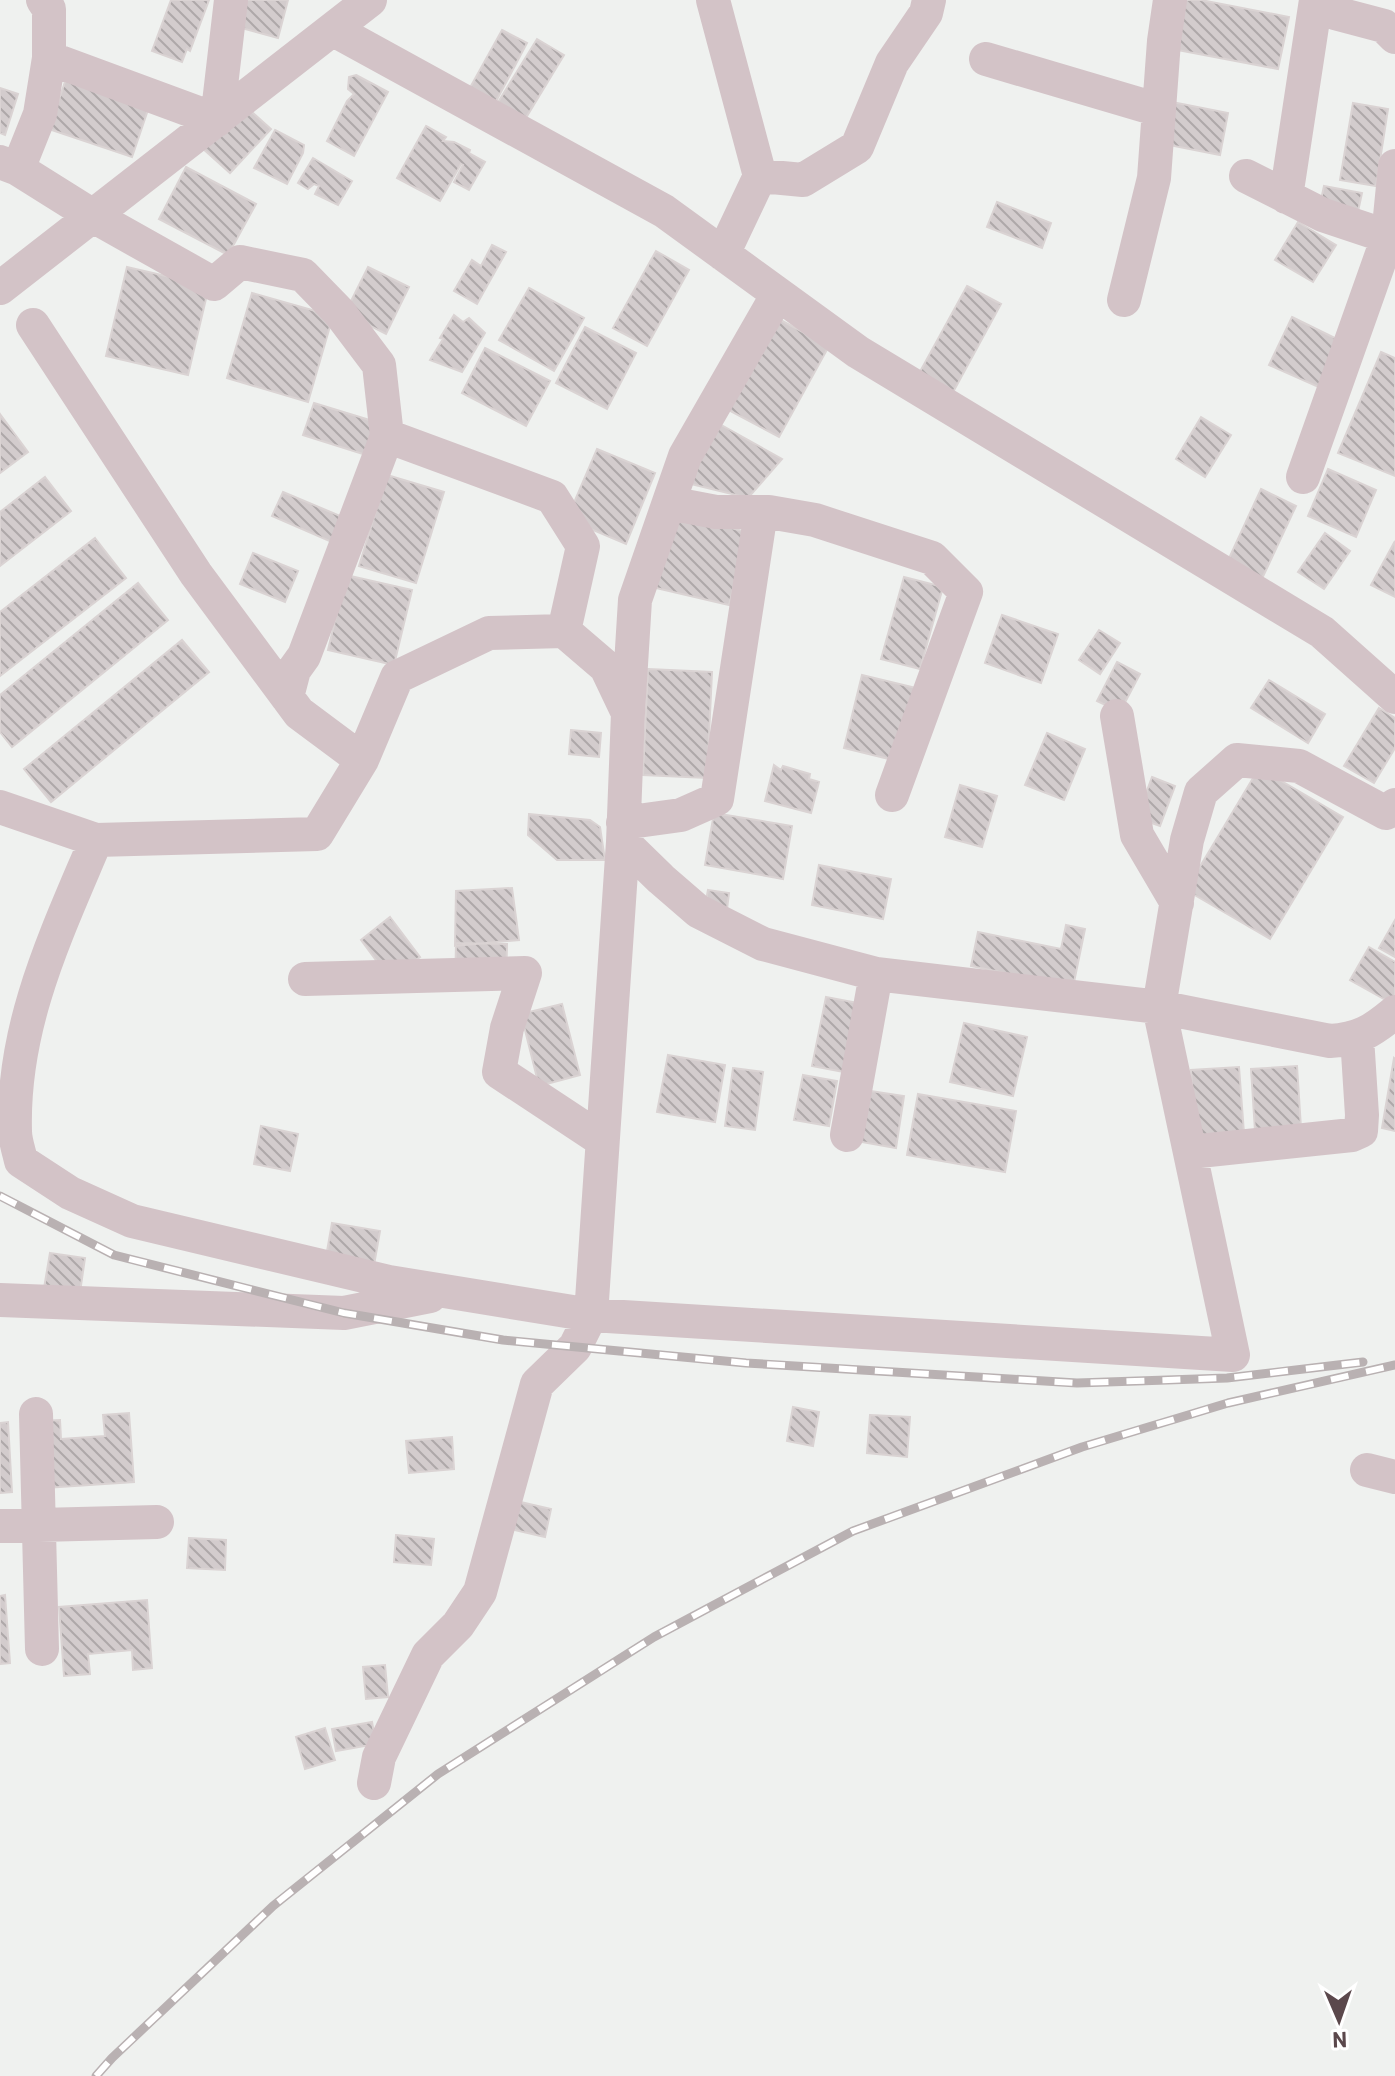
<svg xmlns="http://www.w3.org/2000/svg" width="1395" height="2076" viewBox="0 0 1395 2076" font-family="Barlow,sans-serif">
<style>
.building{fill:url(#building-back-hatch);stroke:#dad3d3;stroke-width:2}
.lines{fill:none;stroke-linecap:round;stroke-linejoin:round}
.minor{stroke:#d3c3c7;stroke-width:34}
.rail-casing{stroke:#b9b1b2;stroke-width:9}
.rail{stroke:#fff;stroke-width:6;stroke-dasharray:18;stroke-linecap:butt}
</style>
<defs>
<pattern id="building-back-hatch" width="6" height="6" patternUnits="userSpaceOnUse" patternTransform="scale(2)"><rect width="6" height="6" fill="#d3cccd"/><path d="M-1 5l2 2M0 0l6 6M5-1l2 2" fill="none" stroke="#aea8a9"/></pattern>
</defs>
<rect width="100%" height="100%" fill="#eff1ef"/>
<path class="building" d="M171,0H209L190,51L187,49L182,62L152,51Z
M246,0H288L278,38L238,27Z
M1181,0H1201L1289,17L1278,69L1172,49Z
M502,30L527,43L493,107L467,93Z
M537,39L564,55L524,121L497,104Z
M68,73L151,101L132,157L49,129Z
M356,75L388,92L354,156L327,141L347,101L354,94L348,89L349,77Z
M0,88L18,94L5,135L0,133Z
M1167,101L1228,113L1220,155L1159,143Z
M1353,103L1388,109L1376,186L1340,180Z
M243,104L271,129L230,173L202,148Z
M426,126L446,137L443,141L454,142L470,150L469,153L485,162L469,190L454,182L463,165L461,164L440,201L397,178Z
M275,130L304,145L303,153L287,184L254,168Z
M313,158L352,181L338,205L315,194L319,186L314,184L308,189L298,183Z
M186,167L256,204L228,255L159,219Z
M1324,186L1362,193L1357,216L1319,209Z
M997,202L1051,223L1042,248L987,227Z
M1298,222L1336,245L1313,282L1275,260Z
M492,245L506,252L477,304L454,291L472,260L481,266Z
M656,251L689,270L647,346L613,328Z
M127,267L209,286L188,375L106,356Z
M368,267L409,287L386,334L345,313Z
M967,286L1001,304L951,396L917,377Z
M529,288L584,318L554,371L499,340Z
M252,293L333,316L308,402L227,378Z
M454,315L463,322L469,318L485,333L462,372L430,360L443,339L440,338Z
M773,316L829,346L779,437L723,407Z
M1292,317L1345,343L1323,389L1269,365Z
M585,327L636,353L607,409L556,383Z
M485,348L550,381L526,426L462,393Z
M1381,352L1395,358V476L1338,453Z
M314,403L376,422L366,455L303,435Z
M0,414L28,452L0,473Z
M1201,417L1231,435L1205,477L1176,459Z
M716,422L782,459L748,498L683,482Z
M597,449L655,473L626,544L567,519Z
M1328,469L1376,490L1356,537L1308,516Z
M387,475L444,492L416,583L359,566Z
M45,477L71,511L0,566V512Z
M1261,489L1296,506L1260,583L1225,567Z
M283,492L345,518L334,543L272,516Z
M674,514L747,532L729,605L656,588Z
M1325,533L1350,551L1324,589L1298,572Z
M95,538L126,578L0,676V612Z
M1395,541V597L1371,585Z
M253,553L298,571L285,602L240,584Z
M346,575L412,590L394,665L328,650Z
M904,577L943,587L920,669L881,659Z
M138,583L168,620L12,747L0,732V695Z
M1002,615L1058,634L1041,683L985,663Z
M1099,630L1120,643L1100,674L1079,660Z
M182,640L209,672L51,802L24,769Z
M1117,662L1140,674L1120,712L1097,701Z
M648,669L712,672L707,778L643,775Z
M862,675L916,688L897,761L844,748Z
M1269,680L1325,714L1308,743L1251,708Z
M1379,708L1395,718V748L1374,783L1344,766Z
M571,730L601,733L599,757L569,754Z
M1047,733L1085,749L1064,800L1025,785Z
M774,765L781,770L783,766L810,774L809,779L819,782L811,813L765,801Z
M1259,768L1343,817L1270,939L1186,890Z
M1152,777L1175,786L1160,826L1137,818Z
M960,785L997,796L982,847L945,837Z
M714,813L792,826L783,879L705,865Z
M529,814L590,820L600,827L605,860H557L528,835Z
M819,865L891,879L883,919L812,905Z
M512,888L519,940L455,946L456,891Z
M708,890L729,893L727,909L705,906Z
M390,917L420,957L390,979L361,940Z
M1395,920V957L1379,948Z
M1066,925L1085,929L1073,987L971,966L978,932L1061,949Z
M456,943L507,944L506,988H455Z
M1369,947L1395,962V996L1391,1003L1350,980Z
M826,997L858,1003L844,1072L812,1066Z
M562,1004L580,1075L539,1086L521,1014Z
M964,1023L1027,1037L1013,1096L950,1082Z
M668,1055L725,1065L715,1122L657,1112Z
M1394,1058L1395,1059V1131L1382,1128Z
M1297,1066L1301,1128L1255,1131L1251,1069Z
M1239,1067L1244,1133L1196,1137L1191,1070Z
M733,1068L763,1072L755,1130L725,1126Z
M803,1075L837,1081L829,1126L794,1120Z
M864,1090L904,1096L896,1148L856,1141Z
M918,1094L1016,1111L1005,1172L907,1155Z
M261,1126L298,1134L290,1171L254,1164Z
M332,1223L380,1231L374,1265L326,1257Z
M50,1253L85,1258L79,1299L43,1294Z
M793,1407L819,1412L813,1446L787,1441Z
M129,1413L134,1482L45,1488L40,1421L60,1420L61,1439L105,1436L103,1415Z
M870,1415L910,1417L907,1457L867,1453Z
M8,1422L12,1492L0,1493V1423Z
M452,1437L454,1469L409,1473L406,1441Z
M512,1500L551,1509L545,1537L506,1528Z
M396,1535L434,1539L431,1565L394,1562Z
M189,1538L226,1540L225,1570L187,1568Z
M5,1595L10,1663L0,1664V1596Z
M147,1600L152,1668L133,1670L132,1650L88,1654L90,1674L64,1676L59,1607Z
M385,1665L388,1697L366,1699L363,1667Z
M372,1722L376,1744L336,1751L332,1729Z
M325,1728L335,1760L305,1769L296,1737Z"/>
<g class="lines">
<path class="minor" d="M713,0L760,176
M1325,0L1335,13L1384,26L1395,37
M334,30L664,211L858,352L1322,632L1395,697
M49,58L217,120L231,0
M986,59L1159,110
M0,162L18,169L93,216L214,284L240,262L303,275L339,312L379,365L387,436L304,656L294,670L287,697
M18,169L40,114L49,58V9L43,0
M1246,176L1323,215L1395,239
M1286,197L1316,0
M723,254L760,176L803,180L857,147L892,63L926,13L929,0
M0,288L370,0
M1124,300L1154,178L1164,41L1170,0
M33,325L196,574L299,713L362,760
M387,436L552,497L583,546L564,631
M1303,477L1388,237L1395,166
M669,503L716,512H769L815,520L932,558L966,592L892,795
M1117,716L1137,835L1177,903
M0,807L96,840C56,935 12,1025 15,1131C15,1141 19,1151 21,1161L70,1193L132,1221L389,1282L591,1315L1233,1355L1159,1007L1187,840L1201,792L1237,760L1299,766L1386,813L1395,805
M623,823L681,815L717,799L761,512
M96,840L317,834L362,760L397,677L489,633L564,631L606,667L626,709
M623,842L661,879L698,911L763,944L876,974L1159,1007L1330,1041C1360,1039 1372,1031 1395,1012
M305,979L525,973L507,1028L499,1072L602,1140
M847,1135L876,974
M1190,1152L1352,1135L1361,1131L1362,1115L1357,1037
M0,1300L344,1313L430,1296
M36,1414L42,1649
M1367,1470L1395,1477
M0,1526L157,1522
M374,1783L379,1757L428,1655L458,1625L480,1592L537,1384L575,1347L591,1315L623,842L628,713L635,600L685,456L778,294"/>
<defs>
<path id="rail" d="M0,1196L114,1255L344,1313L503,1340L746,1363L1077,1383L1227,1378L1363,1362
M96,2076L112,2058L273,1906L438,1774L654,1637L853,1531L1082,1447L1228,1403L1395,1365"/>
</defs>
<use href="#rail" class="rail-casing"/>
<use href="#rail" class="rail"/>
</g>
<g transform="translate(1339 2020) rotate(178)" stroke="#ffffff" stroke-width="6" paint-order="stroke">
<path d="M0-6L14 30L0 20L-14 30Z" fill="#5b484c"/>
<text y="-12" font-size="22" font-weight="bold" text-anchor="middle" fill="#5b484c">N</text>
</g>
</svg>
